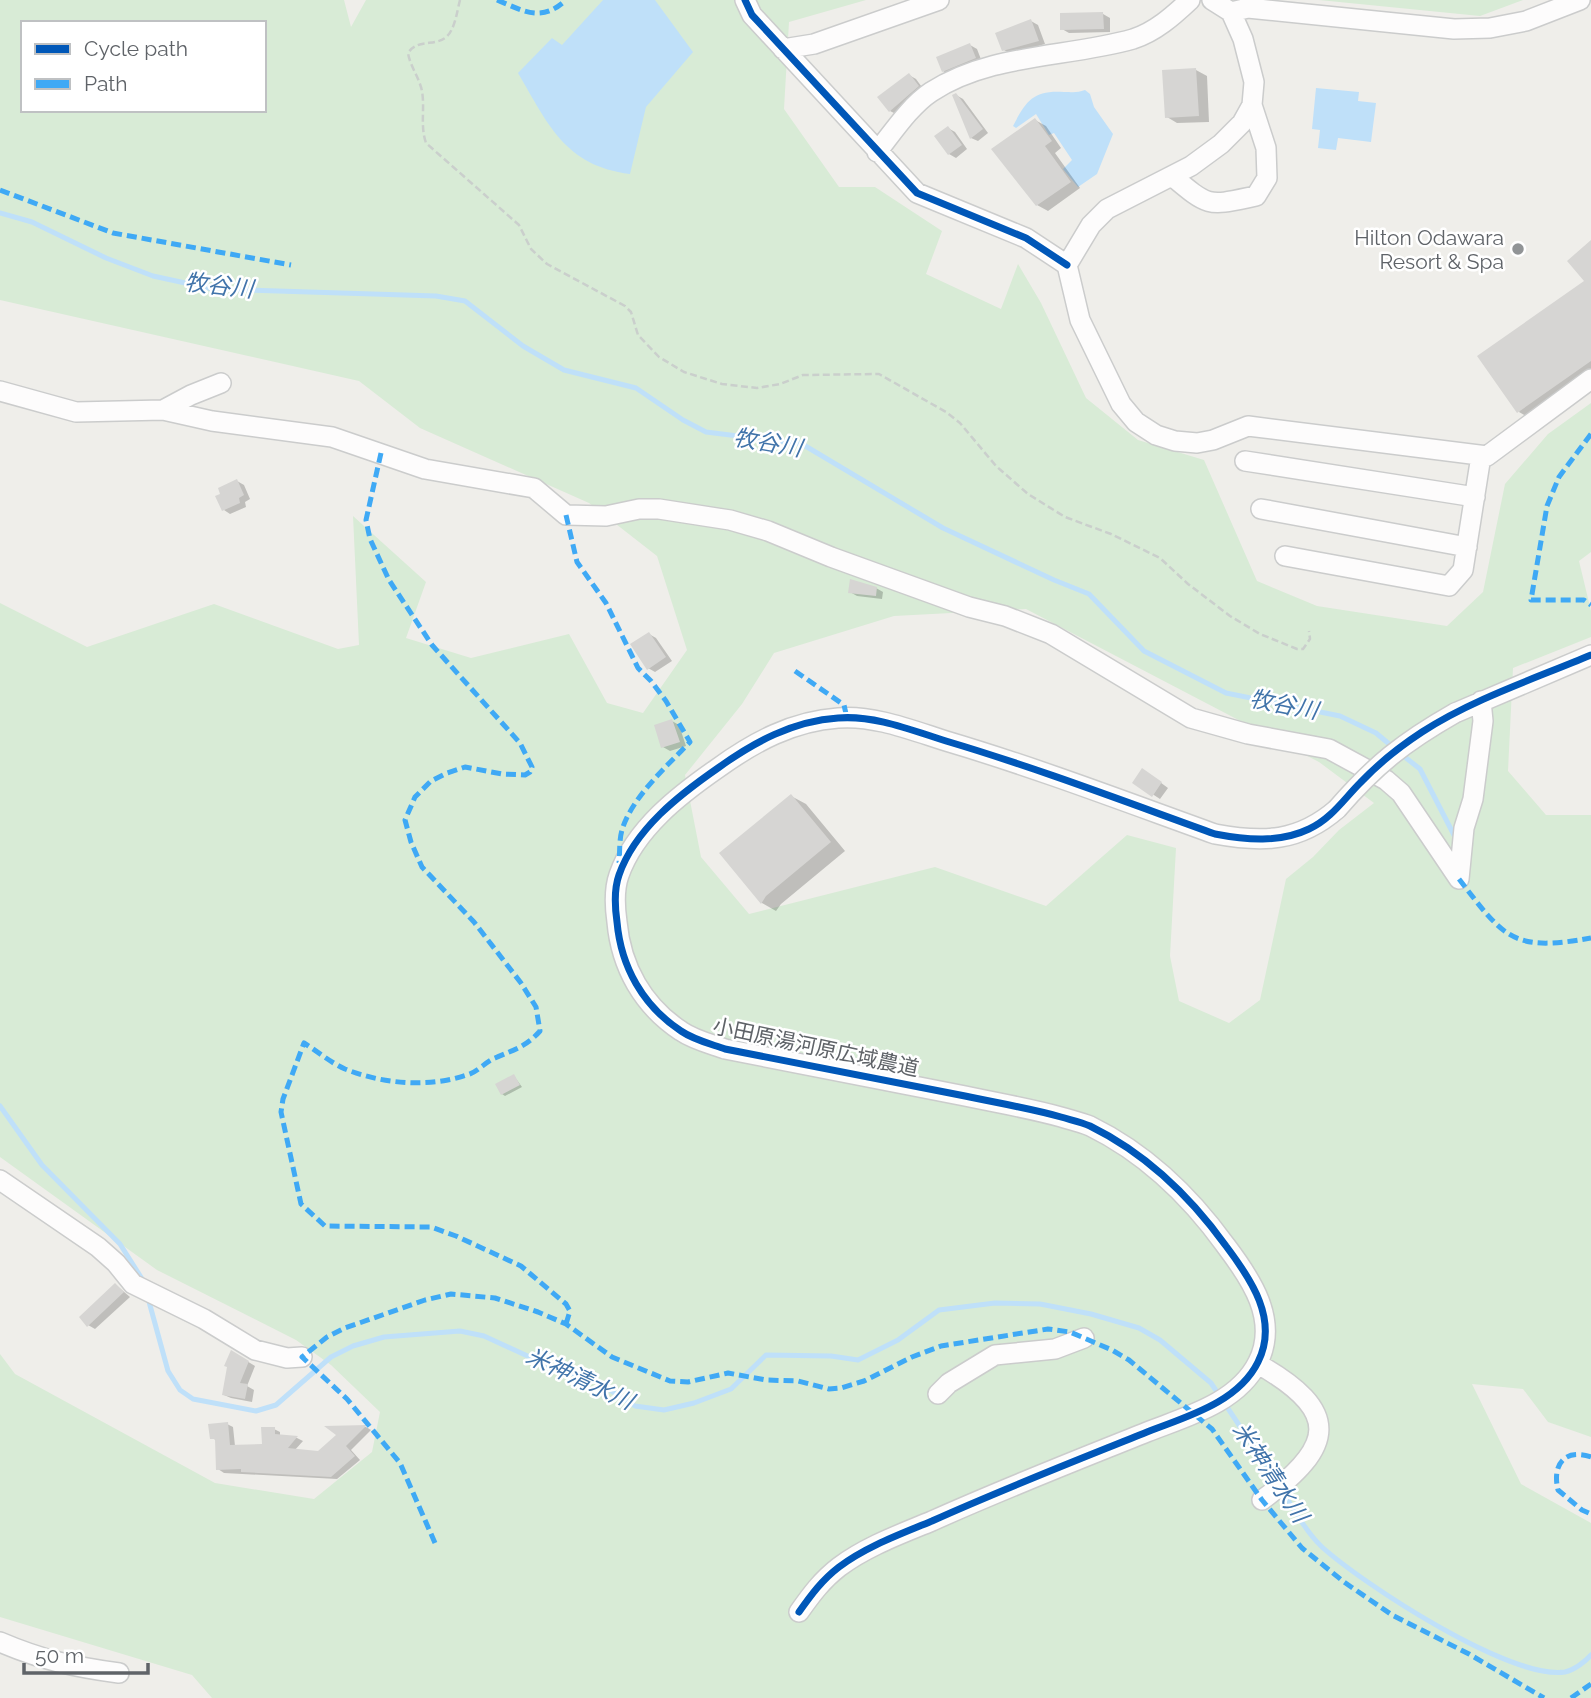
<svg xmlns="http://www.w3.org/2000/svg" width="1591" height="1698" viewBox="0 0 1591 1698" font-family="Raleway,'Noto Sans JP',sans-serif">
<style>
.green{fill:#d8ebd6;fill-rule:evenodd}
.water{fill:#bfe0f9}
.shadow{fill:#0003}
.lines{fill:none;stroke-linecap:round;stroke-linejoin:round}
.stream{stroke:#bfe0f9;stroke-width:5}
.building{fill:#d6d5d3}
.minor-casing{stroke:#cbcccc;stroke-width:22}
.path{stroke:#cacfcc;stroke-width:2.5;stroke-dasharray:7 3.5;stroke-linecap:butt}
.minor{stroke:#fdfcfc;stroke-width:19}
.minor-bridge-casing{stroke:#cbcccc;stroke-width:22;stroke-linecap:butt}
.minor-bridge{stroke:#fdfcfc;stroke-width:19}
.quiet{stroke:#3fa9f5;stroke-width:5;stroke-dasharray:10 5;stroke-linecap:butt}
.cycleway-casing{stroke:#fff;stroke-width:11}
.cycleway{stroke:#0057b8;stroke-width:7}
.poi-dot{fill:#919496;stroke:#fff;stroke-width:2.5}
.labels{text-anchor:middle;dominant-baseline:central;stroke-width:5;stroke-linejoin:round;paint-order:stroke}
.poi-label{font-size:21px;fill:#5f6368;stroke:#fff;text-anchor:end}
.street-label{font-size:21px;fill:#5f6368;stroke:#fff}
.water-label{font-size:23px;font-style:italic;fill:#4174aa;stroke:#fff}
</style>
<rect width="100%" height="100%" fill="#efeeea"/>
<path class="green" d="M0,0H344L351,27L366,0H866L789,22L784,109L839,187H875L942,231L926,274L1001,309L1018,264L1041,303L1086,398L1138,440L1204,460L1257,581L1317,606L1447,626L1483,592L1505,484L1548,434L1591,403V552L1579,561L1591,611V637L1513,668L1508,771L1546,815H1591V1437L1548,1422L1523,1389L1472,1384L1521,1484L1591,1523V1698H212L192,1675L0,1617V1354L15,1374L215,1483L314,1499L372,1452L380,1412L331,1365L296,1340L157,1270L0,1157V603L87,647L214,604L338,649L359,645L353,516L426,582L406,638L471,658L569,634L607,703L643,713L687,650L657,556L589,503L420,428L359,381L0,300ZM23,23H264V110H23ZM1026,609L1319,762L1374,803L1339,830L1313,857L1286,879L1260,1000L1229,1023L1179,1001L1170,956L1176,848L1127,835L1046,906L935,867L749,914L701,857L685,775L742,704L774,653L894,616Z
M1319,0H1523L1480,16Z"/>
<path class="water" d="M603,0H655L693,52L646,107L630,174C565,166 548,124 518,73L552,38L562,45Z
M1316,88L1359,92L1358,101L1376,103L1371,142L1338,138L1336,150L1318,148L1320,130L1312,129Z
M1085,90L1090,94L1094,107L1113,134L1097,174L1078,187L1063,169L1072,160L1054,133L1049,135L1036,114L1016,128L1013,126C1026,101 1033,90 1064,92C1073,92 1077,93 1085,90Z"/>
<path class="shadow" d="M1103,14L1110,18V32L1069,33L1062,29Z
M1031,21L1038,25L1045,44L1011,54L1004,50Z
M970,45L977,49L982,62L950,75L943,71Z
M1196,70L1207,76L1209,122L1177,123L1167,117Z
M909,75L916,79L924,90L896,114L890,111Z
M956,95L963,99L988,133L978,141L971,138Z
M1035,120L1046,126L1061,148L1055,153L1080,188L1048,211L1037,205Z
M948,128L955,132L967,149L956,158L949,154Z
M1591,242V380L1533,420L1519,412L1586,281Z
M237,481L244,485L250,499L245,502L246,507L230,514L224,510Z
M876,588L883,592L882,599L857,596L850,592Z
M649,634L656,638L672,661L655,672L648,668Z
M672,721L679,725L686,746L670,751L663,747Z
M1149,774L1168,788L1160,799L1134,782Z
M791,796L806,804L845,851L781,904L776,911L762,903L721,853Z
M514,1076L522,1087L505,1096L502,1094Z
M116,1285L130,1297L95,1329L88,1325Z
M232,1352L255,1366L247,1386L254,1390L252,1402L231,1398L224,1395Z
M227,1424L233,1427L235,1446H264L274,1429L280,1432V1436L297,1438L303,1441L294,1451L318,1452L339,1435L329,1428L366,1427L371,1430L351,1450L360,1460L337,1479L224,1473L218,1469L217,1441L211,1437Z"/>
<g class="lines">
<path class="stream" d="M0,213L32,222L106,258L153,276L213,289L436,296L465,301L523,346L564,370L636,388L683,420L706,432L802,444L943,528L1054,580L1089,594L1144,651L1226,693L1340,716L1376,733L1394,748
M1401,754L1420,769L1456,839
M0,1106L42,1165L120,1244L144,1282
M148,1298L168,1371L180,1390L193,1399L256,1411L276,1405L331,1357L353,1346L384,1337L460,1331L484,1336L547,1365L597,1382L635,1406L664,1410L694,1403L731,1389L766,1355L831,1356L858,1360L898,1340L939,1310L995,1303L1040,1304L1091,1314L1139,1328L1160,1340L1211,1383L1277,1482
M1282,1490C1293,1508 1306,1532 1322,1547C1363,1584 1510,1680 1565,1672C1574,1670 1585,1662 1591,1655"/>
</g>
<path class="building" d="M1103,12L1104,29L1060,30V13Z
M1031,19L1039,41L1002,51L995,33Z
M970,43L976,58L942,72L936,57Z
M1196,68L1199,116L1165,118L1162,70Z
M909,73L919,86L889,112L877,97Z
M956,93L983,129L970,139L952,95Z
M1035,118L1052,141L1045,146L1071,182L1036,206L991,149Z
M948,126L962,145L948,155L934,136Z
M1591,240V361L1517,413L1477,356L1584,281L1567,261Z
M237,479L244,495L239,498L240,503L222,511L215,496L220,494L218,488Z
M850,579L877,587L876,596L848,593Z
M649,632L666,657L647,670L630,644Z
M672,719L680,742L661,748L654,725Z
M1142,768L1162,782L1152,797L1132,783Z
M791,794L831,842L766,896L761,904L719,853Z
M514,1074L520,1085L501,1095L495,1084Z
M115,1283L124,1292L87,1327L79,1317Z
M231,1350L249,1361L240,1383L248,1384L245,1399L222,1395L227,1367L224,1366Z
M228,1422L230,1445L262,1444L261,1427H275V1434L298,1436L288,1448L318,1451L336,1435L324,1426L367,1425L346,1446L355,1456L331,1477L241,1472V1469L216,1470L215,1439H210L208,1424Z"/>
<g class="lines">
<defs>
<path id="minor" d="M745,0L752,15L917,193L1026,238L1067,265
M1212,0L1231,12L1243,39L1254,82L1252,105L1242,123L1221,144L1191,166L1107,209L1091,225L1067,265L1080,320L1121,404L1136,422L1156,435L1175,441L1197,443L1213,440L1248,426L1487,456L1591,379
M1231,12L1248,8L1454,29L1490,28L1526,21L1580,0
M783,49L814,44L939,0
M877,152C893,132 910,106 931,92C991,53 1066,58 1133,39C1155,32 1173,16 1190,0
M1172,176C1210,208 1208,206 1256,196L1267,178L1266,148L1252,105
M0,391L76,412L163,410L212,421L332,437L425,469L534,488L566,515L606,516L639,509H659L730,520L768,531L831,557L969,607L1005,616L1051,634L1191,718L1248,734L1329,749L1386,780L1401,793L1459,879
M163,410L191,395L221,383
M1245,461L1475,497
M1261,509L1467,547
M1285,556L1449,586L1463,570L1481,456
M1455,713L1591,655
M1459,879L1464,828L1473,799L1483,721L1481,701
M0,1180L98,1247L116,1263L133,1284L204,1319L255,1350L287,1358L302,1357
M1258,1364C1341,1411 1336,1446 1262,1500
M938,1394L949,1383L995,1355L1055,1349L1084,1338
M799,1612C811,1595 822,1580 839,1567C867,1546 901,1534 932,1521C1003,1489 1075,1461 1147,1432C1185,1417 1238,1403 1258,1362C1279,1320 1251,1279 1226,1246C1190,1196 1145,1153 1090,1126C1081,1122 1071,1120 1061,1117C1029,1108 997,1103 965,1096C885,1081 805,1065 725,1049C711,1044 694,1040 681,1031C643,1006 621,967 617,922C615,908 614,889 619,875C635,829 679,795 718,768C754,742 793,721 838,718C874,715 911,730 946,741C1037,768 1126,802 1215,834C1263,843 1299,842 1337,809
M0,1642C42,1660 74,1667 119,1673"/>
</defs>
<use href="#minor" class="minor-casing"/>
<path class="path" d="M460,0C457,11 455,31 445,38C434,46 417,39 408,53C410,66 419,77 422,91C425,109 420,126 426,143L519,225L531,249L547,264L625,306L631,312L638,335L659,357L684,372L722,384L757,388L780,384L803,375L879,374L946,412L960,423L996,466L1028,494L1065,517L1111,534L1160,558L1188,584L1230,616L1260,634L1297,649H1303L1310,639L1309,631"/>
<use href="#minor" class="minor"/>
<defs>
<path id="minor-bridge" d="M1337,809C1375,765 1404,742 1455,713"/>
</defs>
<use href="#minor-bridge" class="minor-bridge-casing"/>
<use href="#minor-bridge" class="minor-bridge"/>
<path class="quiet" d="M497,0C524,11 541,23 566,0
M0,190L113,233L291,265
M1591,434L1559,477L1547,506L1531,600H1584L1591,605
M381,453L366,520L370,539L389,580L432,645L520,743L532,767L530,772L525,775L502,774L465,767L447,773L431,781L415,797L405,820L411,842L422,867L474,922L521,983L536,1007L540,1031C526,1047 513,1050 495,1058C485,1062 478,1072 467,1075C428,1088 383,1084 345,1069C331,1063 317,1051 304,1043L283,1099L281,1112L301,1204L325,1226L431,1227L456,1236L521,1266L566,1304L570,1311L566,1324
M566,515L577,562L606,603L638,668L651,681L666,701L690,742C667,766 632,797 622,830C619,840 620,853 619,863
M795,671L844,705L847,718
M1459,879C1505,939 1513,952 1591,938
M1591,1457C1564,1448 1552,1465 1558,1490L1582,1510L1591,1514
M435,1543L400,1463L347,1399L302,1357L327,1337L345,1328L425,1300L451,1294L495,1298L538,1312L566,1324L612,1357L670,1381L688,1382L728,1373L766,1380L798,1381L829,1389L841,1388L864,1381L912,1357L941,1346L1048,1329L1070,1332L1112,1350L1129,1360L1212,1429L1262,1500L1302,1548L1344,1582L1392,1615L1469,1654L1544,1698
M1571,1698L1591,1684"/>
<defs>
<path id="cycleway" d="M745,0L752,15L917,193L1026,238L1067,265
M799,1612C811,1595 822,1580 839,1567C867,1546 901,1534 932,1521C1003,1489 1075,1461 1147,1432C1185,1417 1238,1403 1258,1362C1279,1320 1251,1279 1226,1246C1190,1196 1145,1153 1090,1126C1081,1122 1071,1120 1061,1117C1029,1108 997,1103 965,1096C885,1081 805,1065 725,1049C711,1044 694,1040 681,1031C643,1006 621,967 617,922C615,908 614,889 619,875C635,829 679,795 718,768C754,742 793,721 838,718C874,715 911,730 946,741C1037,768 1126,802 1215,834C1246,840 1280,843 1309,829C1331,819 1344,799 1360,783C1379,763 1399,747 1422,732C1473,699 1534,679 1591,655"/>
</defs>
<use href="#cycleway" class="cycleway-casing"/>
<use href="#cycleway" class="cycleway"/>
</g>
<circle class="poi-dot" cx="1518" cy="249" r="7"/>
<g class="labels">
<g class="poi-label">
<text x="1504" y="237">Hilton Odawara<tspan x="1504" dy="24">Resort &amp; Spa</tspan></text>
</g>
<g class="street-label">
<text transform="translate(816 1047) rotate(12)">小田原湯河原広域農道</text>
</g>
<g class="water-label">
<text transform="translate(219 285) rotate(6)">牧谷川</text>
<text transform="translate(768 442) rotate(10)">牧谷川</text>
<text transform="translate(1284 704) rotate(11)">牧谷川</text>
<text transform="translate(580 1378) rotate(25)">米神清水川</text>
<text transform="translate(1271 1472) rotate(56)">米神清水川</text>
</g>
</g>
<rect x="21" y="21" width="245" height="91" fill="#ffffff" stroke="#bfc1c3" stroke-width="2"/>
<rect x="35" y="44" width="35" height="10" fill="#0057b8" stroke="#bfc1c3" stroke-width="2"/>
<text x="84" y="56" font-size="21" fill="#5f6368">Cycle path</text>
<rect x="35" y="79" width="35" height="10" fill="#3fa9f5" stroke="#bfc1c3" stroke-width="2"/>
<text x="84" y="91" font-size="21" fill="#5f6368">Path</text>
<path d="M24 1663v10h124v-10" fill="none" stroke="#5f6368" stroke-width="3.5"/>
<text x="35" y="1663" font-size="21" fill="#5f6368" stroke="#ffffff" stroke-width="5" paint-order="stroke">50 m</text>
</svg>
